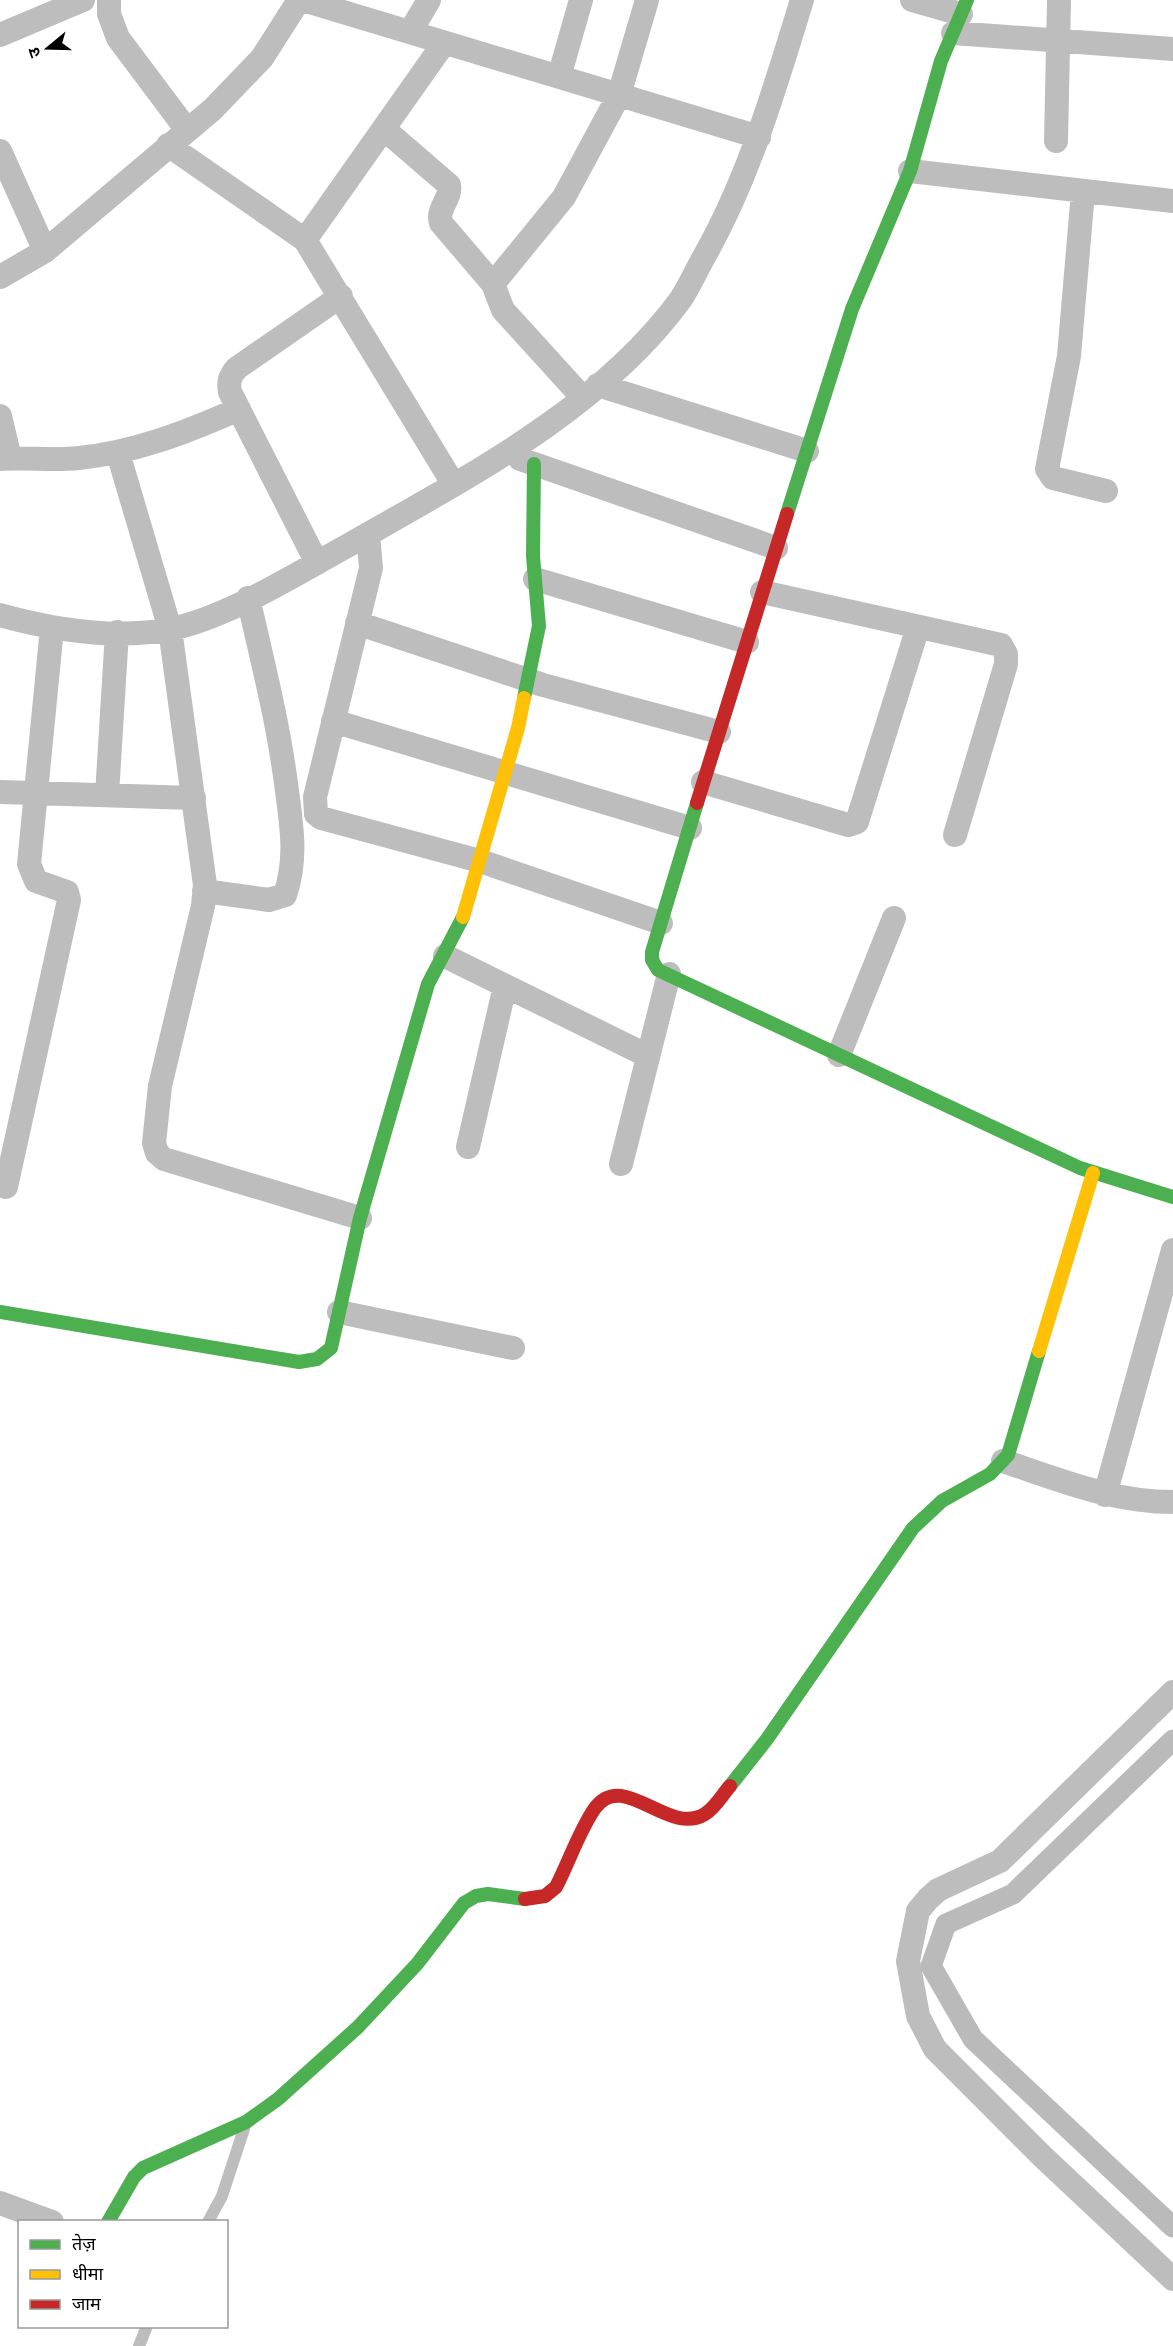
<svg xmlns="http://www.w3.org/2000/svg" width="1173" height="2346" viewBox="0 0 1173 2346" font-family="Helvetica,'Noto Sans Devanagari',sans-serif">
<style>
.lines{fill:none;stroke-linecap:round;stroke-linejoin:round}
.canal{stroke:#bababa;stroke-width:21}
.lane{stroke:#bdbdbd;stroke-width:12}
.street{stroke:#bdbdbd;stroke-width:24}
.fast{stroke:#4caf50;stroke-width:14}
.slow{stroke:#ffc107;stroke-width:14}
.jam{stroke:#c62828;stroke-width:14}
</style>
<rect width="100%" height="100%" fill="#fff"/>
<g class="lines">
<path class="canal" d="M1173,1740L1013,1894L946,1924L931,1966L973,2039L1173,2227"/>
<path class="lane" d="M208,2222L222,2196L244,2129
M139,2346L147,2326"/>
<path class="street" d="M109,0V14L118,38L187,130
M303,0L759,137
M912,0L961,14
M410,32L429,0
M953,33L1173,49
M0,35L83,0
M559,77L581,0
M384,129L449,185C452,198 436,209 441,223L493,284
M1056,141L1059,0
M168,145L305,240L454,485
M0,151L45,251
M910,171L1173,201
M1083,192L1069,356L1047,469L1053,478L1106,491
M305,240L444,43
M0,277L45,251L213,109L262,58L299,0
M598,385L807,451
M583,398L503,310L493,284L564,197L619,95L647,0
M0,416L10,458
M118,453L170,629L205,885L203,906L160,1086L154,1143L157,1153L164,1159L360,1218
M0,459C26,457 53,461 79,458C136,452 187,432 239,409
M520,459L776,548
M368,534L371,568L315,797L316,814L321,818L480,861L661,923
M317,563L230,392C228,381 230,376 237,368L341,296
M535,579L747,642
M762,592L1001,645L1006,654V664L955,835
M0,615C54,630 115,640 171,629C228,617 296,574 347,546C464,479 600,410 681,299C690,285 697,269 705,255C750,175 775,87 802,0
M357,623L543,685L719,732
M333,721L690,828
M703,782L848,825L857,822L918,627
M0,792L194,798
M107,795L117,632
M204,891L269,900L285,895C297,860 292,828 287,791C279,726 263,663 248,598
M445,956L648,1056
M839,1055L894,918
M468,1147L505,986
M621,1164L669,974
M6,1187L69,900L67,892L36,881L29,864L52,628
M339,1312L513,1348
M1003,1461C1060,1480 1113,1502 1173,1502
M1105,1495L1173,1250
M1173,1692L1000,1861L938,1890L928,1899L918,1911L908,1961L918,2016L935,2049L1043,2157L1173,2279
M0,2203L52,2222"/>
<path class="fast" d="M787,514L852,309L910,171L941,61L967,0
M524,698L539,626L533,556L534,464
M697,803L652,952V960L658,970L1080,1168L1173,1197
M0,1312L299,1362L317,1359L331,1348L360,1218L428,984L463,917
M730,1786L767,1739L913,1528L942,1501L990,1474L1008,1455L1039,1351
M108,2222L134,2177L143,2168L246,2122L278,2099L358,2027L417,1964L464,1903L476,1896L488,1894L525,1899"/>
<path class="slow" d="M463,917L518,728L524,698
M1039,1351L1093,1173"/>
<path class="jam" d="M697,803L787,514
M525,1899L545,1896L556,1887C569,1862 579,1831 595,1808C624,1769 668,1837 705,1814C716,1807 722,1795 730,1786"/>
</g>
<rect x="18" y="2220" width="210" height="108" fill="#ffffff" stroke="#999999" stroke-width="1.5"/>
<rect x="30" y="2240" width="30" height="9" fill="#4caf50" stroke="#999999" stroke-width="1.5"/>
<text x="72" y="2250" font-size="18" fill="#000000">तेज़</text>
<rect x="30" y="2270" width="30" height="9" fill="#ffc107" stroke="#999999" stroke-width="1.5"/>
<text x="72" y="2280" font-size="18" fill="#000000">धीमा</text>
<rect x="30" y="2300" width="30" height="9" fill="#c62828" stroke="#999999" stroke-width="1.5"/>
<text x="72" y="2310" font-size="18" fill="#000000">जाम</text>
<g transform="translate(48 48) rotate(251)" stroke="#ffffff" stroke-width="4.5" paint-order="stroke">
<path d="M0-4.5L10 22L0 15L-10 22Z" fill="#000000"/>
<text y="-9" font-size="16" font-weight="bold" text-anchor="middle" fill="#000000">उ</text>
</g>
</svg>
